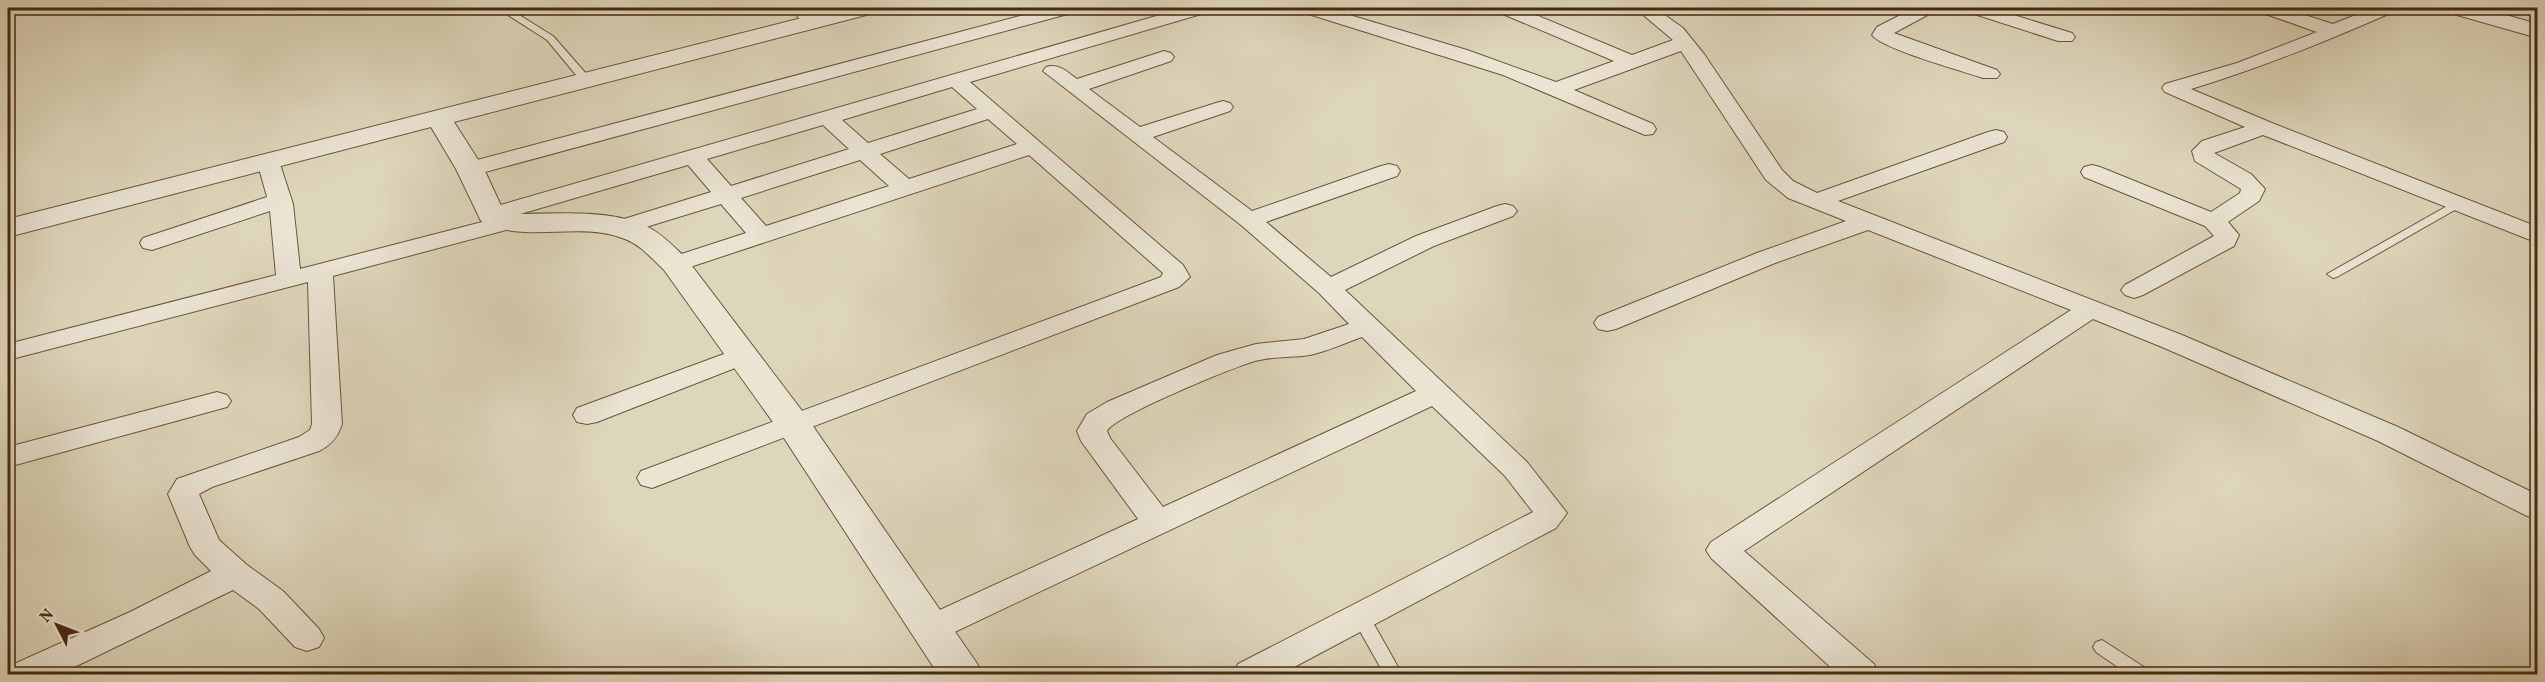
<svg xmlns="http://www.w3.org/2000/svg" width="2545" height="682" viewBox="0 0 2545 682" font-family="Vollkorn,serif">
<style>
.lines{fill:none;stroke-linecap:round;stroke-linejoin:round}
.service-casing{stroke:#6b5539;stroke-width:2}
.minor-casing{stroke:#6b5539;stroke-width:2}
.tertiary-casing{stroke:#6b5539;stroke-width:2}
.service{fill:#eae4d3;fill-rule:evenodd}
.minor{fill:#eae4d3;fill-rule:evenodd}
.tertiary{fill:#eae4d3;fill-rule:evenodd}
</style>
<rect width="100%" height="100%" fill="#ded6bb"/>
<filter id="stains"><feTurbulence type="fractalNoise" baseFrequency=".00333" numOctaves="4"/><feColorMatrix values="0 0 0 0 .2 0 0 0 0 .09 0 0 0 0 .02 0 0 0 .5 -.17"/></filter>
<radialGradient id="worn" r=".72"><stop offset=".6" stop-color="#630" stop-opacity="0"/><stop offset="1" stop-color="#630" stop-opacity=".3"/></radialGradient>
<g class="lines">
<defs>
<path id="service" d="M497,8H508L553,36L589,77V81H581L547,40Z
M2456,201L2462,205L2460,207L2337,277L2333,278L2327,274Z
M1361,611L1367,612L1402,674H1384L1352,617L1355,612Z
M2102,640L2147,669L2150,674H2128L2096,652L2093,647L2096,642Z"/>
<path id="minor" d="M791,8H810L822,21L820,25C806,28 798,18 791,8Z
M1050,8H1078L1075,12L478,174L470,176L462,174L459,169L462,164Z
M1184,8H1211L1208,12L970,82L1183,265L1190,277L1179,287L652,488L641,485L637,478L641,471L1161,277L1163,273L1029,155L675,272L666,269L662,264L666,259L746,233L721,204L620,235L611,233L608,228L611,223L711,192L688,165L510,217L514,218L518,223L514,228L333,276L342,424C338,437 331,445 319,451L212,487L199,494L219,540L247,565L283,591L319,629L324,638L319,647L307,651L295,647L259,609L233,590L60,674H9L14,664L130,612L211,571L195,555L190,547L168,494L177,479L299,437L310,430L312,424L308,282L8,360V344L276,275L270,211L152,250L143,248L140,243L143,238L267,197L257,161L260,156L268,154L276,156L279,161L293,204L300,269L486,221L479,215L483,210ZM952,87L977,109L868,143L842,120ZM988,119L1017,144L909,179L880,154ZM823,125L849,149L731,186L707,159ZM860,160L889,186L766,226L741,198Z
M1299,8H1326L1467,50L1556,82L1614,61L1498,12L1495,8H1519L1632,55L1673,40L1635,8H1655L1683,28L1704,54L1782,170L1793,181L1817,193L1988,132L1996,130L2004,132L2007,137L2004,142L1838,201L2182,335L2398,427L2538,495V519L2527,516L2378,441L2162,347L2093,319L1744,551L1874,664L1879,674H1838L1711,558L1706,550L1711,542L2071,310L1868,230L1775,263L1616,329L1607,331L1598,329L1594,323L1598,317L1757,253L1846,221L1788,198L1766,180L1681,51L1574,90L1653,124L1656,129L1653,134L1645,135L1503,75L1302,12Z
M1914,8H1936L1933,12L1894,33L1997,70L2000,74L1997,78H1983C1963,71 1882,49 1872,35L1877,27Z
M1965,8H1991L2072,33L2075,37L2072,41H2058L1968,12Z
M2257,8H2283L2333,24L2373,8H2396L2393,12C2327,41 2261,68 2191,89L2272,123L2538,227V243L2263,135L2214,153L2251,174L2265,189L2259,201L2228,222L2239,235L2234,246L2143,295L2134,298L2125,295L2121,290L2125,285L2214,236L2205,226L2084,177L2081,172L2084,167L2092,165L2100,167L2211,212L2240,193L2241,189L2195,161L2192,151L2202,141L2245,127L2165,92L2162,88L2165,84L2237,63L2317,32L2260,12Z
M1164,51L1171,53L1174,57L1171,61L1089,89L1140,127L1216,103L1223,101L1230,103L1233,107L1230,111L1153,137L1252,211L1381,166L1389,164L1397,166L1400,171L1397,176L1266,222L1331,277L1416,236L1497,206L1505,204L1513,206L1517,211L1513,216L1434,246L1345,290L1527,462L1567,513L1556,528L1281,674H1233L1238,664L1533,512L1505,476L1432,406L942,638L930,642L918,638L913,629L918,620L1138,519L1081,441L1077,431L1087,414L1107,402L1217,355L1256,344L1304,339L1349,324L1319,293L1241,225L1043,71L1046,67C1059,63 1067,72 1077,79ZM1362,337L1416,391L1163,507L1110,438L1107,431C1114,416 1234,367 1255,361C1273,356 1292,358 1310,355C1328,351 1345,343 1362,337Z
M743,347L753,349L757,355L753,361L597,422L587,424L577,422L573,415L577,408Z
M217,392L227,395L231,401L227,407L8,467V447Z"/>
<path id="tertiary" d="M841,8H877L874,13L454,122L484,169L503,210L511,214C553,214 613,208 650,228C664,236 674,247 686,258L806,416L976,662L983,674H938L780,432L664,270C652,259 641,245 625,239C579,220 525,245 481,221L456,169L431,127L8,237V219Z
M2447,8H2481L2538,24V38L2450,13Z"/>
</defs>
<use href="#service" class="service-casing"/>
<use href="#minor" class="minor-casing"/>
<use href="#tertiary" class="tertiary-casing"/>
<use href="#service" class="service"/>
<use href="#minor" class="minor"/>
<use href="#tertiary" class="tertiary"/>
</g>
<rect width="2545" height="682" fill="none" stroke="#ded6bb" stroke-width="30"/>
<rect x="9" y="9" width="2527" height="664" fill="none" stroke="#452a0e" stroke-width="3"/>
<rect x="15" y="15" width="2515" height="652" fill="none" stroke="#452a0e" stroke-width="1.5"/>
<g transform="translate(57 625) rotate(312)" stroke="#eae4d3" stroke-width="4.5" paint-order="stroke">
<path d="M0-4.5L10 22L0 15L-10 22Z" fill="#452a0e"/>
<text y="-9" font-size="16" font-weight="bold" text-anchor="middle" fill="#452a0e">N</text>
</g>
<rect width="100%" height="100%" filter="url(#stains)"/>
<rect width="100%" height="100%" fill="url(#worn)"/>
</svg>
